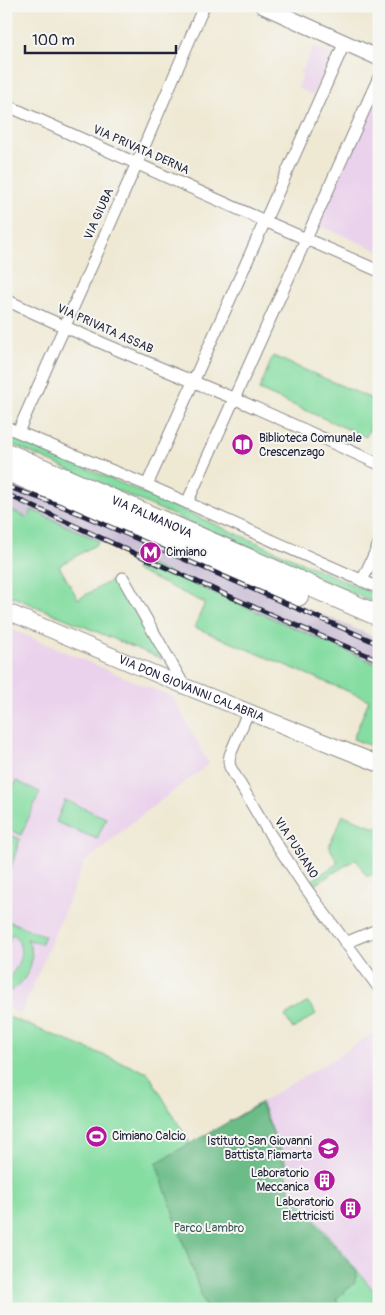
<svg xmlns="http://www.w3.org/2000/svg" width="385" height="1315" viewBox="0 0 385 1315" font-family="Pangolin,sans-serif">
<style>
.built{fill:#ead1ec}
.industrial{fill:#cabfd6}
.green{fill:#85dda2;stroke:#54806e}
.forest{fill:#6cbc88;stroke:#476f62}
.lines{fill:none;stroke-linecap:round;stroke-linejoin:round}
.street-casing{stroke:#888688;stroke-width:13}
.secondary-casing{stroke:#888688;stroke-width:17}
.highway-casing{stroke:#888688;stroke-width:22}
.street{stroke:#fff;stroke-width:11}
.secondary{stroke:#fff;stroke-width:15}
.highway{stroke:#fff;stroke-width:20}
.rail-casing{stroke:#22223b;stroke-width:5}
.rail{stroke:#f6f6f2;stroke-width:3;stroke-dasharray:9;stroke-linecap:butt}
.labels{text-anchor:middle;dominant-baseline:central;stroke-width:4;stroke-linejoin:round;paint-order:stroke}
.street-label{font-size:12px;fill:#22223b;stroke:#f6f6f2}
.poi-label{font-size:12px;fill:#22223b;stroke:#f6f6f2;text-anchor:start}
.park-label{font-size:12px;fill:#405a5a;stroke:#f6f6f2}
</style>
<rect width="100%" height="100%" fill="#f6f6f2"/>
<filter id="ink" filterUnits="userSpaceOnUse"><feTurbulence type="fractalNoise" baseFrequency=".02" numOctaves="2"/><feDisplacementMap in="SourceGraphic" scale="10" xChannelSelector="R" yChannelSelector="G"/><feConvolveMatrix kernelMatrix="1 2 1 2 8 2 1 2 1" color-interpolation-filters="sRGB"/></filter>
<filter id="wash" filterUnits="userSpaceOnUse"><feTurbulence type="fractalNoise" baseFrequency=".0096" numOctaves="4" result="noise"/><feDisplacementMap in="SourceGraphic" scale="20" xChannelSelector="R" yChannelSelector="G"/><feGaussianBlur stdDeviation="1.12" result="paint"/><feColorMatrix in="noise" values="0 0 0 0 0 0 0 0 0 0 0 0 0 0 0 0 0 1.4 0 .05"/><feComposite in="paint" operator="in"/></filter>
<g filter="url(#wash)">
<rect width="100%" height="100%" fill="#efe9d4"/>
<path class="built" d="M313,46L331,54L313,95L298,88L303,75L300,73L301,69H303Z
M379,93V251L319,225L363,125Z
M6,627L145,686L173,697L209,764L134,821L84,863L21,1014L6,1008Z
M379,1029V1309H295L269,1121L261,1102L335,1058Z"/>
<path class="industrial" d="M6,482L68,505L379,639V665L139,560L33,510L29,518L6,508Z"/>
<path class="green" d="M273,356L379,402V408L366,437L259,390Z
M6,433L379,596V605L6,442Z
M6,508L28,518L32,510L99,541L97,544L59,566L78,599L116,578L162,659L6,594Z
M139,560L379,665V742L371,746L353,739L369,700L194,627L205,603L135,570Z
M16,781L40,792L21,835L6,828V803Z
M65,800L106,818L97,839L56,822Z
M343,815L377,828L379,824V876L376,872L367,877L356,859L311,887L308,883L338,863L329,846Z
M6,833L20,839L10,871L6,869Z
M6,920L45,936L41,944L27,939C39,960 27,984 6,993V980C20,968 27,948 13,933L6,947Z
M308,1002L316,1014L293,1029L285,1016Z
M6,1016L148,1073L191,1145L261,1102C272,1127 284,1160 288,1187L379,1297V1309H6Z"/>
<path class="forest" d="M260,1104L284,1156L290,1194L357,1273L354,1284L336,1299L341,1309H206L156,1163Z"/>
</g>
<g filter="url(#ink)">
<g class="lines">
<defs>
<path id="street" d="M6,105L265,221L379,271
M6,300C81,335 157,367 233,398C282,419 330,442 379,464
M6,427L147,485L379,588
M18,432L137,163L204,6
M147,485L345,42
M187,503L379,77
M123,578L184,686
M362,581L379,544
M248,712L230,755L229,761L230,767L266,828L305,887L379,988
M345,943L379,929"/>
<g id="secondary">
<path d="M263,6L379,58"/>
<path id="s1" d="M6,611L184,686L379,764"/>
</g>
<g id="highway">
<path id="s2" d="M6,453L379,616"/>
<path d="M6,470L298,596"/>
</g>
</defs>
<use href="#street" class="street-casing"/>
<use href="#secondary" class="secondary-casing"/>
<use href="#highway" class="highway-casing"/>
<use href="#street" class="street"/>
<use href="#secondary" class="secondary"/>
<use href="#highway" class="highway"/>
<defs>
<path id="rail" d="M6,486L64,507L108,526L379,644
M6,494C130,551 253,609 379,660"/>
</defs>
<use href="#rail" class="rail-casing"/>
<use href="#rail" class="rail"/>
</g>
</g>
<defs>
<symbol id="library-disc" viewBox="-11 -11 22 22"><circle r="9.5" fill="#b5179e" stroke="#f6f6f2"/><path d="M-6-4Q-3-5.5-.7-3.5V5Q-3 3-6 4ZM6-4Q3-5.5 .7-3.5V5Q3 3 6 4Z" fill="#fff"/></symbol>
<symbol id="metro-disc" viewBox="-11 -11 22 22"><circle r="9.5" fill="#b5179e" stroke="#f6f6f2"/><path d="M-5.5 5V-5H-3L0 0L3-5H5.5V5H3V-.5L0 4L-3-.5V5Z" fill="#fff"/></symbol>
<symbol id="stadium-disc" viewBox="-11 -11 22 22"><circle r="9.5" fill="#b5179e" stroke="#f6f6f2"/><path d="M0-5a6.5 5 0 1 0 0 10a6.5 5 0 1 0 0-10ZM-3.5-1.8h7v3.6h-7Z" fill="#fff"/></symbol>
<symbol id="school-disc" viewBox="-11 -11 22 22"><circle r="9.5" fill="#b5179e" stroke="#f6f6f2"/><path d="M0-5L7-2L0 1L-7-2ZM-4 1L0 2.5L4 1V4Q0 6-4 4Z" fill="#fff"/></symbol>
<symbol id="building-disc" viewBox="-11 -11 22 22"><circle r="9.5" fill="#b5179e" stroke="#f6f6f2"/><path d="M-4-6H4V6H1V3H-1V6H-4ZM-2.5-4.3h1.7v1.8h-1.7ZM.8-4.3h1.7v1.8H.8ZM-2.5-1h1.7V.8h-1.7ZM.8-1h1.7V.8H.8Z" fill="#fff"/></symbol>
</defs>
<g fill-rule="evenodd">
<use href="#library-disc" x="230" y="432" width="25" height="25"/>
<use href="#metro-disc" x="138" y="540" width="25" height="25"/>
<use href="#stadium-disc" x="84" y="1124" width="25" height="25"/>
<use href="#school-disc" x="316" y="1136" width="25" height="25"/>
<use href="#building-disc" x="312" y="1168" width="25" height="25"/>
<use href="#building-disc" x="338" y="1196" width="25" height="25"/>
</g>
<g class="labels">
<g class="street-label">
<text transform="translate(141 150) rotate(24)">VIA PRIVATA DERNA</text>
<text transform="translate(99 214) rotate(-66)">VIA GIUBA</text>
<text transform="translate(105 329) rotate(24)">VIA PRIVATA ASSAB</text>
<text stroke="none"><textPath href="#s2" startOffset="159">VIA PALMANOVA</textPath></text>
<text stroke="none"><textPath href="#s1" startOffset="201">VIA DON GIOVANNI CALABRIA</textPath></text>
<text transform="translate(296 848) rotate(57)">VIA PUSIANO</text>
</g>
<g class="poi-label">
<text x="259" y="438">Biblioteca Comunale<tspan x="259" dy="14">Crescenzago</tspan></text>
<text x="166" y="552">Cimiano</text>
<text x="112" y="1136">Cimiano Calcio</text>
<text x="312" y="1141" text-anchor="end">Istituto San Giovanni<tspan x="312" dy="14">Battista Piamarta</tspan></text>
<text x="309" y="1173" text-anchor="end">Laboratorio<tspan x="309" dy="14">Meccanica</tspan></text>
<text x="334" y="1202" text-anchor="end">Laboratorio<tspan x="334" dy="14">Elettricisti</tspan></text>
</g>
<g class="park-label">
<text x="209" y="1228">Parco Lambro</text>
</g>
</g>
<rect width="385" height="1315" fill="none" stroke="#f6f6f2" stroke-width="25"/>
<path d="M25 45v8h151v-8" fill="none" stroke="#22223b" stroke-width="2.5"/>
<text x="32" y="45" font-size="15" fill="#22223b" stroke="#f6f6f2" stroke-width="4" paint-order="stroke">100 m</text>
</svg>
